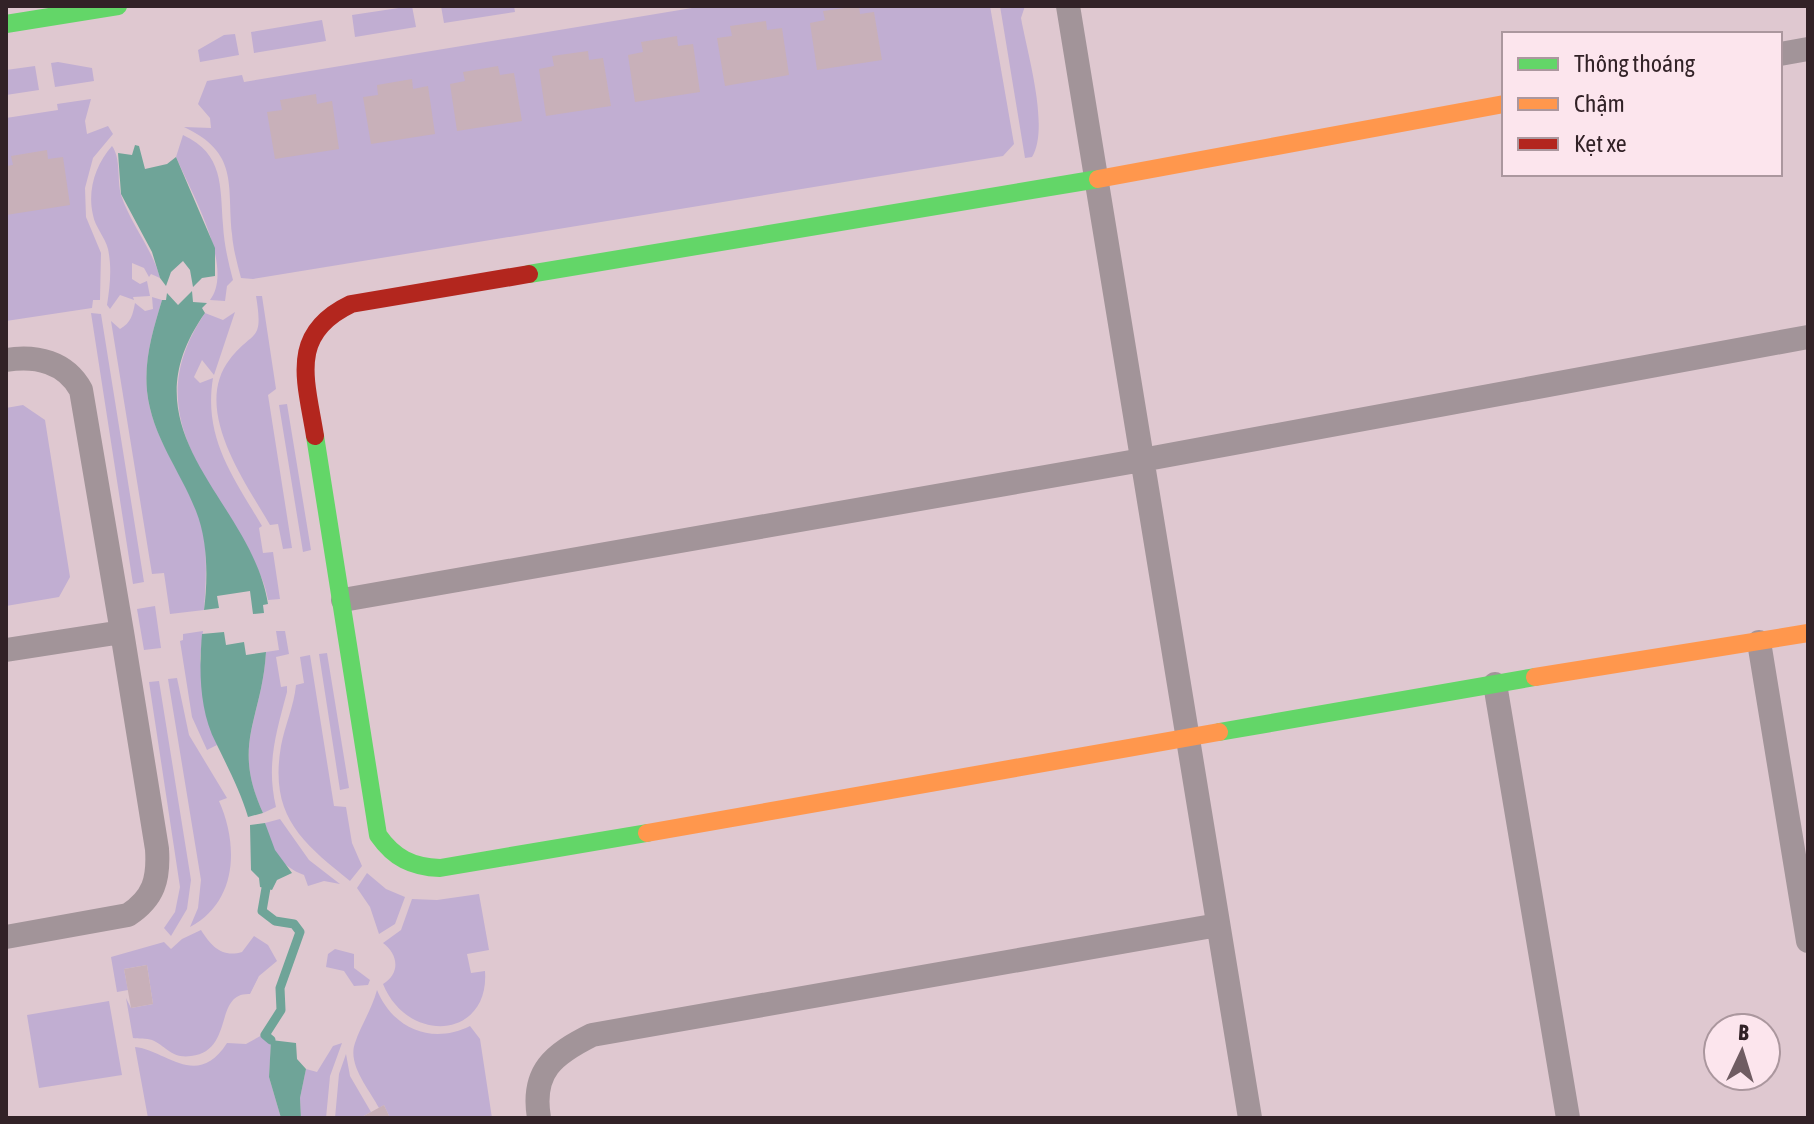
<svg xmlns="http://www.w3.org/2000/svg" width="1814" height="1124" viewBox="0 0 1814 1124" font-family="'Asap Condensed',sans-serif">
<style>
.green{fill:#c1aed2}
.water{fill:#6fa498}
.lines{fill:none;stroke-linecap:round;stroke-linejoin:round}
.stream{stroke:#6fa498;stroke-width:9}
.building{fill:#c8b0b9}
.street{stroke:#a29499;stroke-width:24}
.fast{stroke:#63d668;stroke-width:18}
.slow{stroke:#ff974d;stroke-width:18}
.jam{stroke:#b3261e;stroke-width:18}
</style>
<rect width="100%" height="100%" fill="#dfc8d0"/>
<path class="green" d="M412,6L416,27L355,37L352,15Z
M441,6H514L515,12L444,23Z
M704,6H990L1014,144L1003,156L253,279L241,278C237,263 233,248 232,234C227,184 239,153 184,127L211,128L210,118L198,104L207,81L242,75L244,82Z
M1000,6H1025L1021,18C1027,52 1050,128 1032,157L1025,158Z
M322,20L326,41L254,53L251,32Z
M235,34L239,55L200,62L198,50L224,35Z
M58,62L92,68L94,81L55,87L51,63Z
M35,66L39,90L6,95V70Z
M91,99L85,121L87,134L108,126L113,134L93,158L85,188L86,217L101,253L100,300H93L92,308L6,321V118L58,110L57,104Z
M183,135C224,154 220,186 223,225C224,243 228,262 233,280L227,286L225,301L210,300C235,268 191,192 176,157Z
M112,146C121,158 117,180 121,195C131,225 152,248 160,278L151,274L149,277L144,268L132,263V279L140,284L147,281L150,296L133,297L134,300L120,295L110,309L107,305C110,286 112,268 108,249C105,237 95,227 93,215C87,190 96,164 112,146Z
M256,296H262L276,389L268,395L292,548L283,549L278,524L270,525C246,483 191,409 230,359C253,329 264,344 256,296Z
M152,297L162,300C153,330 144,359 147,391C152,441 187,477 201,523C208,550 206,582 204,610L170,614L164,573L152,574L111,321L120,329C131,323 133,314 135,303L145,311L153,309Z
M235,312L214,375L202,360L194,377L200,383L213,378C203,438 234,478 262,526L259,528L263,553L273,552L280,599L268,600C264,577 252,558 241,539C196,461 145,402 205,313L223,320Z
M91,313L101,314L144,582L133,584Z
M287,404L311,550L303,552L279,405Z
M23,405L45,420L70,577L59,597L6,606V408Z
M155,606L161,648L144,650L137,609Z
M203,631L200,659L217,745L207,750L192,717L180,641L183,640V634Z
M276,631H285L289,654L276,657L281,687L287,686V692C276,733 266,765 276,807L263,813C231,744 262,720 266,652L279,650Z
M327,653L349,788L340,790L319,654Z
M310,655L334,806L346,807L352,843L362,866L350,881C302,842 269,816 281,746C285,725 294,706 296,685L304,683L300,657Z
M177,678L189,735L227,798L219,801C239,846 237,902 190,927L198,908L201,880L168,679Z
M159,681L191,880L187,909L171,936L164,928L175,912L180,887L149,682Z
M280,819L309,860L340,884L324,881L308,886L304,875C281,867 270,848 265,823Z
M367,873L386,889L405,897L395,924L379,934L370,907L357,888Z
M479,894L489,950L467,954L471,973L485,971C490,1039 408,1045 383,984C401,973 398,954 383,943L401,930L412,899L437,900Z
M201,930C211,946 222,958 242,952L254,936L268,945L277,961L259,976L250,994C213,992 235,1051 191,1056C172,1059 166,1046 152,1040C147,1038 138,1039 133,1038L126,998L131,1008L153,1004L147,965L124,969L128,990L117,992L111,957L164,942L171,949L182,939Z
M335,949L354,954V968L370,980L368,985L354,986L344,971L326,967L328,954Z
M377,990C393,1029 432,1045 470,1026L480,1039L492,1118H390L384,1105L379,1108C370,1090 347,1065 355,1043C361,1025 372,1009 377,990Z
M109,1001L122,1075L39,1088L27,1015Z
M264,1034L271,1042L269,1077L281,1118H148L135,1047C166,1050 197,1090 227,1043L246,1044Z
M342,1043L330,1076L326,1118H301L300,1098L306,1069L317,1072L333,1046Z
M346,1054L350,1076L371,1112L360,1118H335L339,1074Z"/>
<path class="water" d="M135,145L139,146L145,169L167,164L176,157L215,248V276L202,278L193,287L190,270L183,261L171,272L166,286L160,278L152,252L121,194L118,153L132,155Z
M192,291L193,302L207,303L202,308L205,313C120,433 252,500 268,604L263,605L264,613L253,614L250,591L217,596L219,608L204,610C208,579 208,541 196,511C180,470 152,437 147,391C144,359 153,330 162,300H166L167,293L178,305Z
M224,632L226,645L244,642L246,655L266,652C262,720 231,743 263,813L248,817C240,790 228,768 216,743C199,710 199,670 202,634Z
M265,823L275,850L292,873L277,880L272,890L260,887L259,878L251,870L250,825Z
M271,1040L296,1043L297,1059L306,1069L300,1098L301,1118H281L269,1077Z"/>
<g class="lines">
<path class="stream" d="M266,888L262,911L275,921L294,924L300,932L280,988L281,1010L265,1035L271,1040"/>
</g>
<path class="building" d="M859,6L860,14L874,12L882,60L817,70L810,23L825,20L823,11Z
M766,21L767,30L782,28L789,75L725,86L717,38L732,36L730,26Z
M677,36L678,46L693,44L700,92L635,102L628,55L643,52L641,42Z
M588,51L589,60L603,58L611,106L546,116L539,69L554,66L552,56Z
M498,66L500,75L514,73L522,121L457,131L450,84L465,81L463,72Z
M412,79L413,89L428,86L435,134L371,144L363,97L378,95L377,85Z
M316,94L317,104L332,101L339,149L275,159L267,112L282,110L280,100Z
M47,150L48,159L63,157L70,205L6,215V166L13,165L11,156Z
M147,965L153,1004L131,1008L124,969Z
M384,1105L390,1118H360L371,1112Z"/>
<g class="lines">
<path class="street" d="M1068,6L1250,1118
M1780,54L1808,49
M6,360C36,355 66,362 81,390L122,632L6,650
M343,600L1142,460L1808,337
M1759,642L1808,941
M1495,684L1568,1118
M6,937L128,915C154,898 159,879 157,849L122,632
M539,1118C531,1071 554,1054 592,1035L1218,925"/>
<path class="fast" d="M6,24L118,6
M529,274L1098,179
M315,436L378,835C394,858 412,867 440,868L647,833
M1219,732L1535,677"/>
<path class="slow" d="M1098,179L1504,104
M1535,677L1808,633
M647,833L1219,732"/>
<path class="jam" d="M315,436C306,380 288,334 351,304L529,274"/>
</g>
<rect width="1814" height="1124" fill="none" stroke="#322227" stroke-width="16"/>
<rect x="1502" y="32" width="280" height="144" fill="#fce5ed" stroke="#ab979e" stroke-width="2"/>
<rect x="1518" y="58" width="40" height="12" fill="#63d668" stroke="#ab979e" stroke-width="2"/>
<text x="1574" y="72" font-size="24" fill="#322227">Thông thoáng</text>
<rect x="1518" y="98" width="40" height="12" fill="#ff974d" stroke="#ab979e" stroke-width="2"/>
<text x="1574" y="112" font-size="24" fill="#322227">Chậm</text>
<rect x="1518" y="138" width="40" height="12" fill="#b3261e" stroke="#ab979e" stroke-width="2"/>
<text x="1574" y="152" font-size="24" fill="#322227">Kẹt xe</text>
<g transform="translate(1742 1052) rotate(4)"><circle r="38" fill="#fce5ed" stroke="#ab979e" stroke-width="2"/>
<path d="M0-6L14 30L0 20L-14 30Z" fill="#6f5c62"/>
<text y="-12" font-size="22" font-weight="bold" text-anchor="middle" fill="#322227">B</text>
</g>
</svg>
